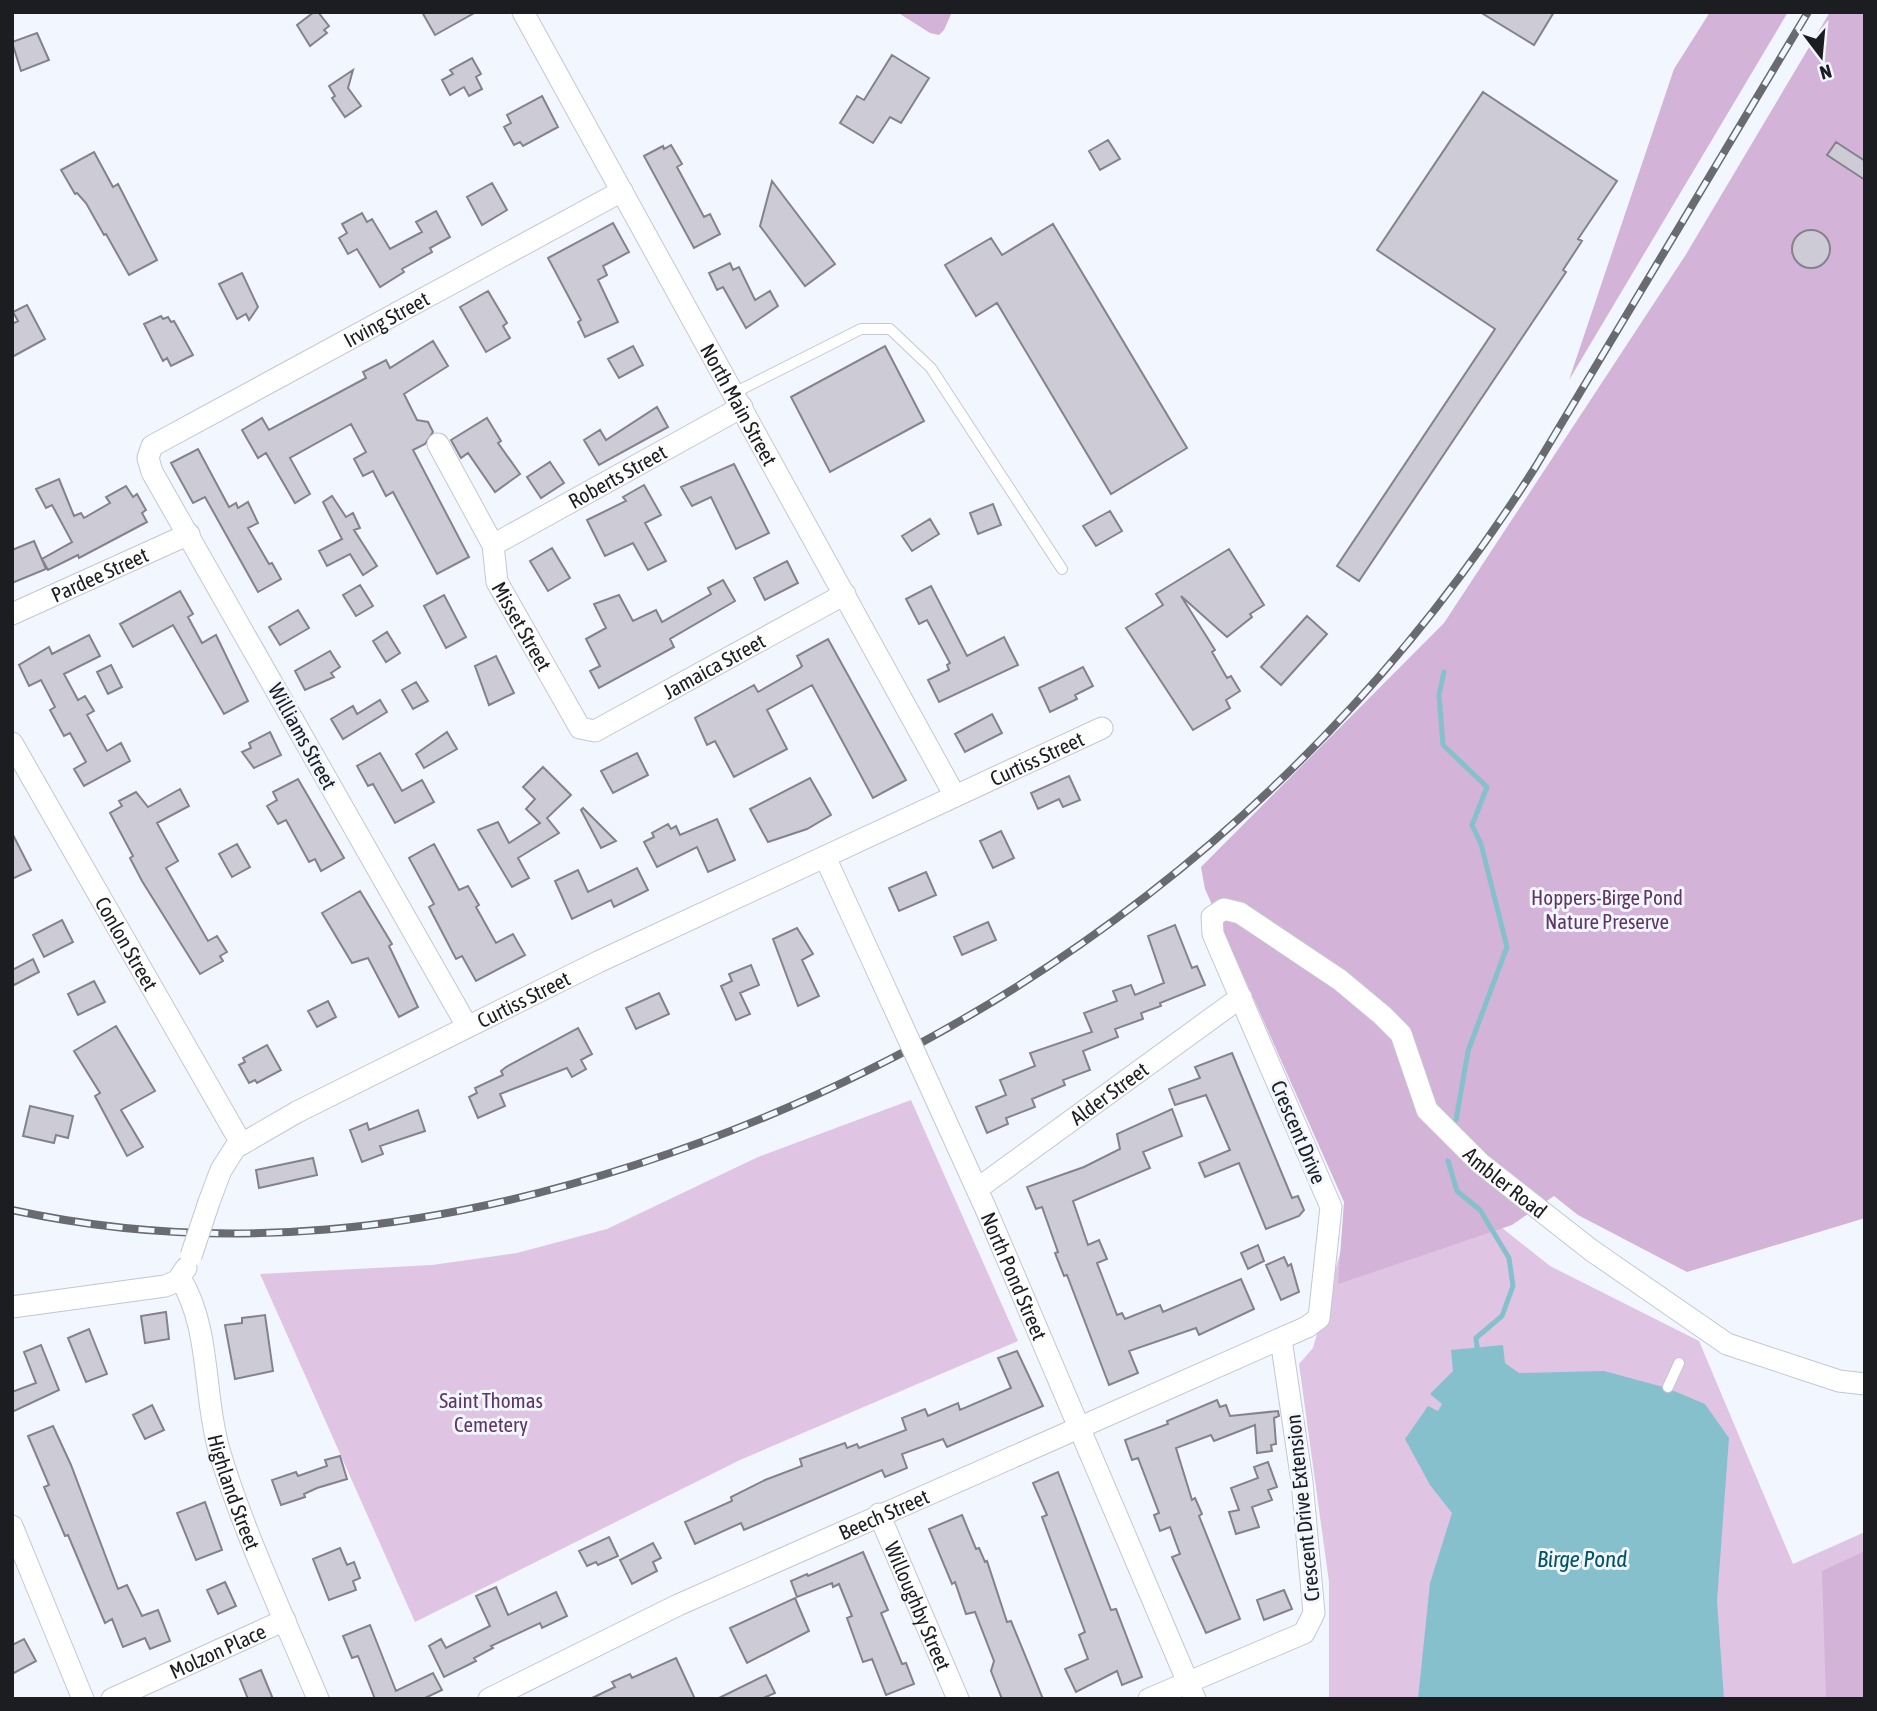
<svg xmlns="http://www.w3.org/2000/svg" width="1877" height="1711" viewBox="0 0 1877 1711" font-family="'Asap Condensed',sans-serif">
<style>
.green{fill:#dfc4e3}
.forest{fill:#d3b3d8}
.water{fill:#87c0cd}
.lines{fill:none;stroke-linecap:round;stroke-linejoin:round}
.stream{stroke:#87c0cd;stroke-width:5}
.building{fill:#cdcbd6;stroke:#84828c;stroke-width:2}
.lane-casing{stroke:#c3c7d2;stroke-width:12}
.street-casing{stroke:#c3c7d2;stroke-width:23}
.lane{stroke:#fff;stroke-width:10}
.street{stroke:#fff;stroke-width:21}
.rail-casing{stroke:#696b70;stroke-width:8}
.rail{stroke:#f2f6fe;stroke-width:5;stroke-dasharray:16;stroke-linecap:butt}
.street-bridge-casing{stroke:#c3c7d2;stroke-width:23;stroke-linecap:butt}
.street-bridge{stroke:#fff;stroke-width:21}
.labels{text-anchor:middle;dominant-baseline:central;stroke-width:6;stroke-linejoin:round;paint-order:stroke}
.street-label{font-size:21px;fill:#1c1d21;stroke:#f2f6fe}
.park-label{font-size:21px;fill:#5e3565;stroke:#f2f6fe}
.water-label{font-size:23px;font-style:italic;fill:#005563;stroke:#f2f6fe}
</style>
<rect width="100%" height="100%" fill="#f2f6fe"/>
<path class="green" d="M1221,937L1293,993L1419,1162L1550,1266L1699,1341L1793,1564L1865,1532V1699H1329V1582L1299,1364L1313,1348L1343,1243L1349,1201L1290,1065Z
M911,1100L1018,1341L740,1460L415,1622L260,1274L432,1265L517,1253L607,1229L758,1157Z"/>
<path class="forest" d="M897,12H952L944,30L939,35L930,33Z
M1710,12H1788L1569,380L1674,69Z
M1830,12H1865V1218L1687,1272L1578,1215L1554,1196L1512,1225L1338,1284L1344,1202L1205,889L1201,867L1444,623L1685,256Z
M1865,1551V1699H1826L1822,1571Z"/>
<path class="water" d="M1503,1345L1505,1363L1519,1373L1604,1371L1667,1388L1705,1404L1729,1438L1717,1601L1724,1699H1418L1430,1583L1452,1513L1430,1485L1405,1439L1428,1406L1438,1411L1442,1404L1430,1394L1453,1371L1451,1350Z"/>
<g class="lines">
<path class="stream" d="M1444,672L1439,695L1443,745L1487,787L1472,825L1481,844L1507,947L1468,1051L1456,1120
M1448,1161L1457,1191L1480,1210L1509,1258L1513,1286L1502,1316L1476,1338L1478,1355"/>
</g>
<path class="building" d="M314,12H318L329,26L324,30L327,33L310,46L297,25Z
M422,12H476L435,35Z
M1480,12H1554L1534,45Z
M37,33L49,60L21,71L12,42Z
M892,55L929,78L901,123L890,117L873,143L840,123L857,96L864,100Z
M472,58L481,74L476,77L482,89L469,96L464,87L450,95L442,80L453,74L450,70Z
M353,70L348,88L361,106L345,117L332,98L335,96L329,86Z
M1483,92L1617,181L1578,239L1582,241L1563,270L1566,272L1359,581L1337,566L1495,329L1377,250Z
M542,96L558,127L523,146L520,142L514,145L504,127L511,123L507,115Z
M1108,140L1120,159L1100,170L1089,151Z
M1836,142L1865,161V180L1827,155Z
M671,145L682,164L677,167L704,217L710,214L720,234L694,248L644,156L663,146L664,149Z
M94,152L113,187L118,184L157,260L129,275L106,234L104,235L86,203L77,193L75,194L61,170Z
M772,181L835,264L805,286L760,226Z
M492,183L507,210L482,225L467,197Z
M436,211L450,237L430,248L432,252L402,269L404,272L380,287L357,249L348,254L339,238L347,233L342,224L362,213L367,222L372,219L390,249L422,232L416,222Z
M613,223L629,252L603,266L607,275L598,280L618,322L585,337L578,322L581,320L548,258Z
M1053,224L1187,448L1111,494L997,303L976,316L945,265L991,238L1002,255Z
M1792 249a19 19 0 1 1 38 0a19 19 0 1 1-38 0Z
M730,263L733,270L739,267L755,300L770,291L778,306L746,328L723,287L717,290L709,273Z
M242,273L258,307L249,320L246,314L237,319L219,284Z
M488,291L507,323L503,326L510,338L486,352L460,307Z
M27,305L45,339L12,357V324L18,321L13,312Z
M161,316L163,319L168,317L171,322L174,321L193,355L171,366L167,358L163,361L144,324Z
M433,341L448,366L404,394L417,420L428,422L433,432L425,444L413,450L469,557L437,574L393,492L386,496L373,471L363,476L354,459L366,452L351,424L290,458L310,494L295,503L266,453L258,458L242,430L262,418L269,430L366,378L363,372L386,360L390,368Z
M633,346L643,365L619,378L608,359Z
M885,346L924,421L830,472L791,397Z
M657,407L668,427L599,465L584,440L600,430L606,440Z
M487,418L501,441L498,443L520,474L495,492L468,453L461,458L451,440Z
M198,449L229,507L236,503L238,508L248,502L258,523L248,528L269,564L272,563L281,579L258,592L205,497L193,503L171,463Z
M550,462L564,483L541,498L527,477Z
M734,464L769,533L736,549L711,497L692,506L681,487Z
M59,479L74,516L81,513L84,518L110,503L106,497L126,486L133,497L137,494L146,510L142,513L147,522L79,558L78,555L48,570L42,559L72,542L52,505L46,508L36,489Z
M644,485L661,515L645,523L666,561L648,570L633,543L605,556L587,520L626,501L623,497Z
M332,496L346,517L353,513L360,528L354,530L377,566L363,575L350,554L327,566L319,551L342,539L323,502Z
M993,504L1001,525L978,534L970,513Z
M1110,511L1122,531L1096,546L1083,526Z
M930,519L939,534L912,551L902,536Z
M34,541L46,569L12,583V550Z
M552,548L570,578L548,591L530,561Z
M1229,549L1264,605L1250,614L1252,617L1227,637L1181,596L1215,650L1212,652L1227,678L1231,676L1240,691L1226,700L1230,708L1193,730L1126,628L1163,605L1156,594Z
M787,561L798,583L765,600L754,578Z
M723,580L735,601L670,639L674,647L599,688L590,671L600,666L586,639L606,628L594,604L619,595L633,621L656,610L662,622L711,594L708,588Z
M360,585L373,606L356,616L343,595Z
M931,586L967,656L1004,637L1018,665L939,702L928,680L949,670L947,665L950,663L927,620L919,624L906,599Z
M180,591L193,614L188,617L202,643L216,635L248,701L224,714L173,625L133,647L120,624Z
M444,595L466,637L446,648L424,606Z
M298,610L309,628L280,645L269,627Z
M1307,616L1327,634L1281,685L1261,667Z
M387,632L400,653L386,662L373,641Z
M89,635L100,656L64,674L78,700L85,696L94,711L87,715L107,751L121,743L130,761L84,786L74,769L86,762L70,733L64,736L50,710L55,707L41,680L29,686L19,665L49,647L52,654Z
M828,639L906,780L873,798L812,685L767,710L787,749L734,777L715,741L707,745L695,718L754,685L758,692L800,668L802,666L797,656Z
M330,651L340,667L331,673L334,677L305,690L295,671Z
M496,656L514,693L489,705L475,666Z
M111,665L122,687L108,694L97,672Z
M1083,667L1093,686L1075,695L1077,699L1050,712L1039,688Z
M416,682L428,701L413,709L402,690Z
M380,700L387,712L343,739L331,719L353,706L357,714Z
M992,714L1002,733L965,752L955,734Z
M270,732L281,755L254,768L242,752L251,748L249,743Z
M447,732L457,749L424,768L416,754Z
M380,753L402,791L422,780L434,802L395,823L373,784L368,786L357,766Z
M637,753L648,775L613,793L601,771Z
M543,767L571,795L547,818L559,833L518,858L529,878L512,887L478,830L498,822L509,843L540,823L526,809L535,799L523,787Z
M1069,776L1080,800L1063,807L1059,799L1038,809L1031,793Z
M810,778L831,815L807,829L768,842L750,809Z
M298,779L344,858L321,871L315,859L309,862L286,820L278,824L267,806L277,800L273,792Z
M180,789L189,806L157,823L178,861L166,868L208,941L217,936L227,952L220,956L223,961L200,974L142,881L130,858L133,856L110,813L122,806L119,801L136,792L148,807Z
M583,808L616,841L601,848L581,810Z
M717,819L735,860L708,872L697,847L657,867L644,842L654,837L652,833L668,824L671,829L676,826L680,835Z
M1001,831L1014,858L993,868L980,841Z
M12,833L31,870L12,879Z
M237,844L250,867L232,877L219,854Z
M434,844L459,890L468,886L479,905L476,907L496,943L513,934L525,955L476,981L462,956L456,959L429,907L434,904L409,858Z
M637,868L648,890L614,907L611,900L572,919L555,881L578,870L588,892Z
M926,872L936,895L899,911L889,888Z
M360,891L392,944L389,946L418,1007L399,1017L368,958L352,963L322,913Z
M62,920L73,942L44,957L33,935Z
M988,922L996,940L962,955L954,937Z
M1175,925L1192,968L1197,966L1205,985L1160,1003L1161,1006L1141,1013L1143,1019L1115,1029L1118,1037L1083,1051L1090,1070L1063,1080L1065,1085L1032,1099L1035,1107L1006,1118L1008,1124L987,1133L976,1107L1006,1095L1000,1080L1035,1066L1030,1053L1092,1032L1084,1013L1117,1001L1113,991L1131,985L1135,995L1164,983L1148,936Z
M797,928L813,954L802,960L819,996L798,1006L773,939Z
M33,959L39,972L12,986V970Z
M751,965L759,985L740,993L750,1014L736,1020L721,986L732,981L729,974Z
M94,981L105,1002L78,1015L68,994Z
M659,993L669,1014L636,1029L626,1008Z
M328,1001L336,1017L317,1027L308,1011Z
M116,1026L155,1091L121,1110L143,1147L127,1156L95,1096L100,1093L74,1051Z
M578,1028L592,1054L581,1060L586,1069L572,1077L567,1068L500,1094L505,1106L478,1118L469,1097L477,1093L475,1088L503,1075L501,1071L506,1067Z
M267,1045L281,1070L257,1083L255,1080L249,1083L239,1065L245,1062L243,1058Z
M1232,1053L1292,1198L1298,1196L1304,1210L1299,1216L1266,1229L1239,1163L1205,1177L1199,1163L1230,1150L1206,1095L1175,1105L1169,1089L1200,1078L1195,1067Z
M30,1106L73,1116L68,1138L56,1135L54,1143L23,1136Z
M1172,1109L1182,1136L1143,1152L1150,1168L1073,1201L1088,1245L1099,1240L1107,1259L1097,1263L1117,1315L1122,1313L1125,1319L1160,1305L1163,1312L1241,1279L1254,1309L1199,1335L1196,1328L1129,1351L1138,1373L1109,1385L1067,1275L1064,1276L1055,1253L1058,1252L1042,1207L1036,1209L1027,1187L1084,1167L1120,1149L1117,1134Z
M418,1110L425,1131L380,1146L383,1154L362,1162L350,1130L367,1123L369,1130Z
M313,1158L317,1175L259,1188L256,1170Z
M1258,1245L1264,1261L1248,1269L1241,1253Z
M1284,1257L1288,1266L1291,1264L1299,1292L1281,1300L1266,1265Z
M166,1312L169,1339L145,1343L141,1316Z
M265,1315L273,1371L235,1379L225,1325L242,1323V1318Z
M89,1329L107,1374L86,1382L68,1338Z
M41,1345L59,1390L12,1412V1392L36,1383L24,1352Z
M1017,1351L1043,1406L947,1447L943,1439L902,1454L907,1468L885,1477L882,1470L744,1530L741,1523L695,1544L685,1522L732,1501L731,1497L765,1480L802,1466L800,1459L845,1443L847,1448L857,1444L859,1448L906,1430L902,1418L925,1409L928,1416L958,1403L960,1410L1011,1388L998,1358Z
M1217,1400L1220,1407L1226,1405L1230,1416L1278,1411L1279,1416L1274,1418L1276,1444L1271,1445L1272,1451L1257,1453L1255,1425L1214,1441L1211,1435L1176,1448L1192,1500L1195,1498L1202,1514L1199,1516L1240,1619L1206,1633L1172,1557L1180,1554L1170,1527L1160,1531L1154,1515L1159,1513L1138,1458L1132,1460L1125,1440L1168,1424L1167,1421Z
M152,1405L164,1430L145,1439L133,1415Z
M53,1426L71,1465L118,1589L127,1585L142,1616L158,1610L170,1641L150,1649L145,1638L123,1647L112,1619L105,1623L68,1535L65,1536L44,1487L49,1485L28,1436Z
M340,1456L347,1479L317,1488L304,1494L305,1497L281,1505L272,1480L296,1472L298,1476L327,1466L325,1460Z
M1268,1462L1277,1487L1268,1490L1272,1500L1252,1507L1259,1527L1236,1534L1229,1512L1239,1510L1231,1488L1258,1478L1254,1467Z
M1058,1472L1111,1610L1116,1609L1142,1677L1122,1685L1117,1671L1076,1692L1065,1669L1088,1659L1079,1635L1085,1632L1042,1517L1047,1515L1033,1483Z
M205,1502L222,1550L196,1560L177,1513Z
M962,1515L976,1549L979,1548L985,1562L987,1561L1007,1622L1011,1621L1043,1699H1002L991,1671L994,1661L975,1612L966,1614L955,1582L952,1584L929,1529Z
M609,1537L618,1556L598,1565L596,1562L587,1566L579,1551Z
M653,1543L661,1558L653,1562L657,1571L632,1584L620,1560Z
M340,1548L347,1565L354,1562L360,1578L353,1581L356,1590L329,1600L313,1559Z
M863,1552L888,1610L881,1613L902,1664L906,1663L914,1684L886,1695L872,1659L863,1662L847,1618L852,1616L839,1584L833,1587L832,1583L797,1597L791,1581L807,1574L808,1576Z
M225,1582L236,1606L218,1614L207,1590Z
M496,1587L508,1615L556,1592L567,1616L542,1628L540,1623L491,1646L493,1648L474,1658L476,1661L444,1677L429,1646L441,1639L446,1648L490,1626L476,1596Z
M1284,1590L1292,1609L1264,1620L1257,1600Z
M795,1598L809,1631L747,1663L730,1628Z
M370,1625L396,1691L433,1673L442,1690L423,1699H375L358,1656L352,1658L343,1636Z
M24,1639L36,1661L12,1674V1645Z
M676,1658L695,1699H590L615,1687L612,1682L630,1674L632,1678Z
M261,1670L273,1699H248L240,1679Z
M766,1675L775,1693L761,1699H717Z"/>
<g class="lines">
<defs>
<path id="lane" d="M734,393L861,329H890L931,368L1062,569
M1668,1387L1679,1363"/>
<g id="street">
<path id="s1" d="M523,12L955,796"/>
<path id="s2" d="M438,444L493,545L497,582L580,728L595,731L845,594"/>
<path id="s3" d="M493,545L742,407"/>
<path id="s4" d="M12,614L189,534"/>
<path id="s5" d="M12,743L241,1143"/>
<path d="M825,857L892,1003"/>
<path id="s6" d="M467,1026L152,472L148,458L152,446L622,191"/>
<path id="s7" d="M929,1084L985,1207L1195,1699"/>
<path id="s8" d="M977,1189L1241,997"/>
<path id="s9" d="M209,1202L221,1170L235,1148L297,1112L598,962L1102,728"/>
<path id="s10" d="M180,1278C211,1328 203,1394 219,1450C243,1531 285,1620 318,1699"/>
<path d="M12,1307L165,1286L177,1281L186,1268"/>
<path id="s11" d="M879,1514L958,1699"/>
<path d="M12,1526L83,1699"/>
<path id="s12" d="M112,1699L285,1620"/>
<path id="s13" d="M489,1699L678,1605L1307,1327L1319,1318L1331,1207L1213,934L1212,917L1224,909L1240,913L1340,980L1382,1015L1401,1034L1427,1110L1480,1163L1591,1250L1727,1344L1839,1381L1865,1384"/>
<path d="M1149,1699L1304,1633L1314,1613L1302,1482L1281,1339"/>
</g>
</defs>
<use href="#lane" class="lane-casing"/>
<use href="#street" class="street-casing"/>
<use href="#lane" class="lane"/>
<use href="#street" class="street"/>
<defs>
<path id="rail" d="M12,1210C224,1256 430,1231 635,1165C1011,1043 1324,801 1536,466L1808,12"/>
</defs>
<use href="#rail" class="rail-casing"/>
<use href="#rail" class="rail"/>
<defs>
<path id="street-bridge" d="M892,1003L929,1084
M191,1256L209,1202"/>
</defs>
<use href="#street-bridge" class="street-bridge-casing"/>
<use href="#street-bridge" class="street-bridge"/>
</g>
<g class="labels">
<g class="street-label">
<text stroke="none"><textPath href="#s6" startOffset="931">Irving Street</textPath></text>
<text stroke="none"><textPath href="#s1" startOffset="448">North Main Street</textPath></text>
<text stroke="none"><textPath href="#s3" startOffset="142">Roberts Street</textPath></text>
<text stroke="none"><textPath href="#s4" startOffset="96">Pardee Street</textPath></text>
<text stroke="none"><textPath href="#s2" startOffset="203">Misset Street</textPath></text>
<text stroke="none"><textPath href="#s2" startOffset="471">Jamaica Street</textPath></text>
<text transform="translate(303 736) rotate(61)">Williams Street</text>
<text stroke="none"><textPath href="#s9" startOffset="952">Curtiss Street</textPath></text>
<text stroke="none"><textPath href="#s5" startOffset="231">Conlon Street</textPath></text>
<text stroke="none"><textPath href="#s9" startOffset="385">Curtiss Street</textPath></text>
<text stroke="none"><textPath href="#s8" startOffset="163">Alder Street</textPath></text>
<text transform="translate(1299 1132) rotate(67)">Crescent Drive</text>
<text stroke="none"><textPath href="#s13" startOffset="1760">Ambler Road</textPath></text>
<text stroke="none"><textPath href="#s7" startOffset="210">North Pond Street</textPath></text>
<text stroke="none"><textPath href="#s10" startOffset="222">Highland Street</textPath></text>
<text transform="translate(1302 1508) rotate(-96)">Crescent Drive Extension</text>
<text stroke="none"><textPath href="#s13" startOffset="436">Beech Street</textPath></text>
<text stroke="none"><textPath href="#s11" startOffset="100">Willoughby Street</textPath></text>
<text stroke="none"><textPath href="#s12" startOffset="116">Molzon Place</textPath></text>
</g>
<g class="park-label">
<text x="1607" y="897">Hoppers-Birge Pond<tspan x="1607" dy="24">Nature Preserve</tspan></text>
<text x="491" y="1400">Saint Thomas<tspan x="491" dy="24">Cemetery</tspan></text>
</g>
<g class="water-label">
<text x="1582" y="1559">Birge Pond</text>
</g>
</g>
<rect width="1877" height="1711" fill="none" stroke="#1c1d21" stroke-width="28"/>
<g transform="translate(1821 56) rotate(164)" stroke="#f2f6fe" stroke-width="5" paint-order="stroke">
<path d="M0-5L12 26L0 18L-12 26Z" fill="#1c1d21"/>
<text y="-10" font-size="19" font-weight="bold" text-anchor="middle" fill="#1c1d21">N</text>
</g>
</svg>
